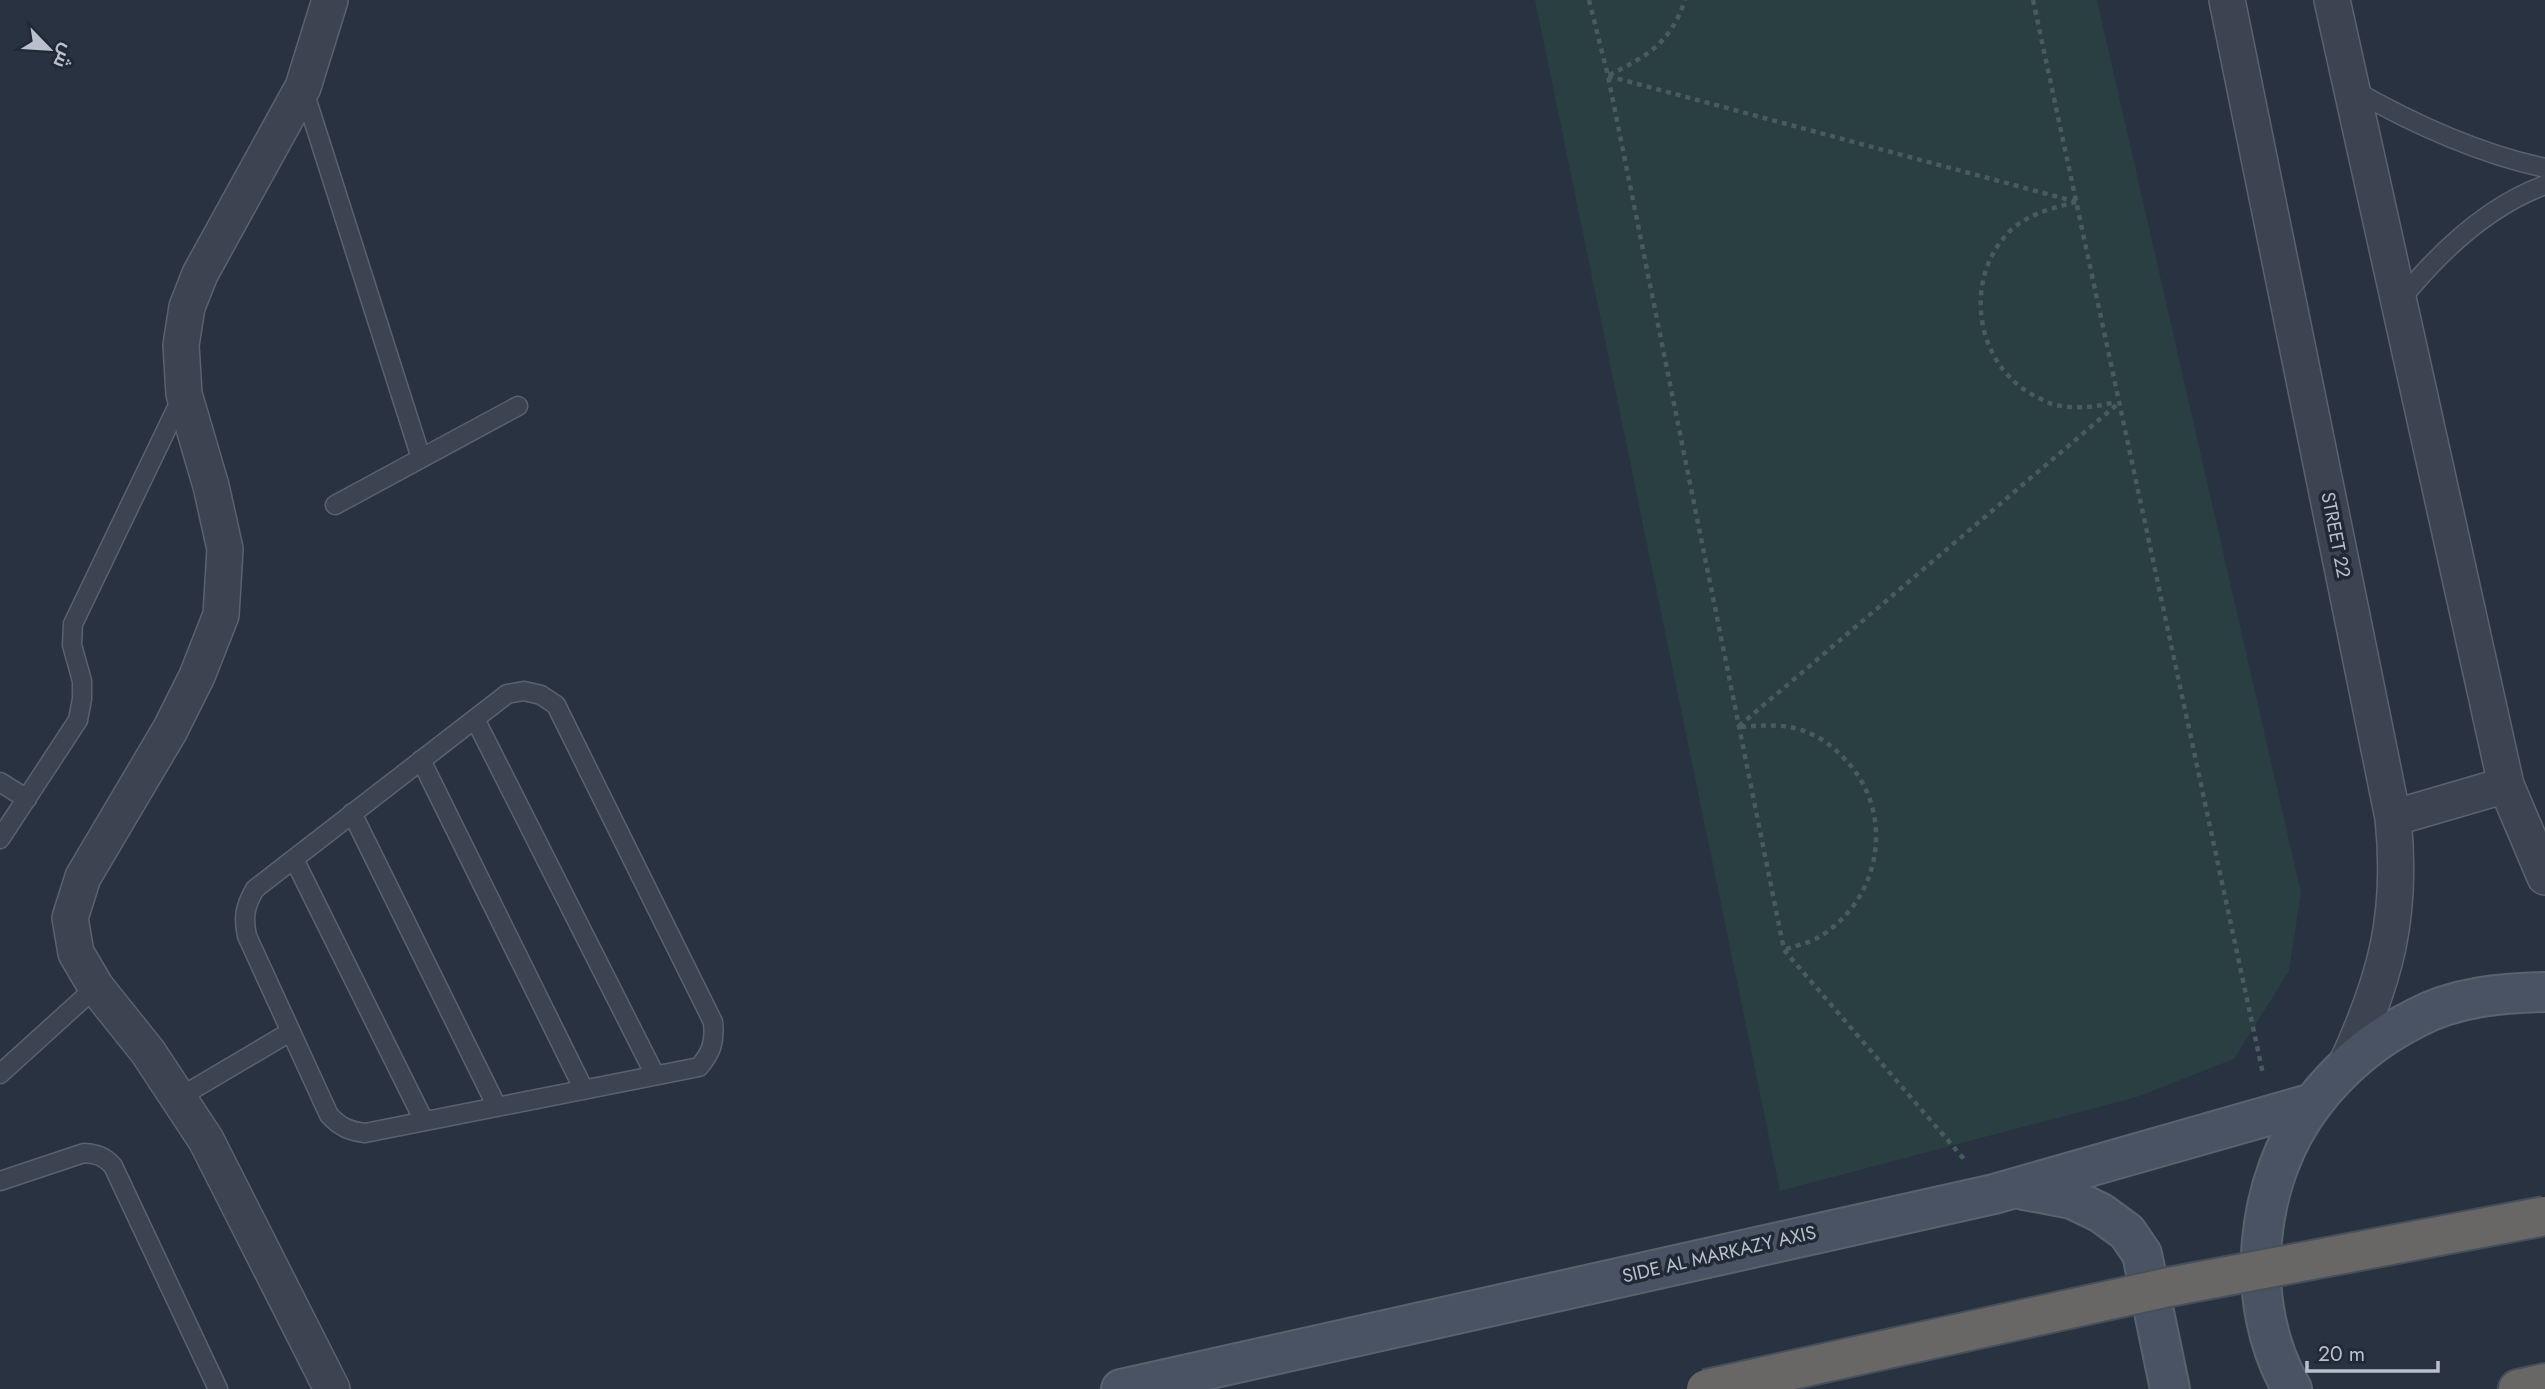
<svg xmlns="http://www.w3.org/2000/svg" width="2545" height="1389" viewBox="0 0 2545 1389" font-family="Jost,Cairo,sans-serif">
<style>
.green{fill:#2a3f42}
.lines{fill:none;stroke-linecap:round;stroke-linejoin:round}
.service-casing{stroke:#5a626e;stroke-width:21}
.minor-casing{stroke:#5a626e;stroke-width:38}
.secondary-casing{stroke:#5a626e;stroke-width:42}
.trunk-casing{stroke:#464f5b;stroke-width:42}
.path{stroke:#485c5f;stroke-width:4.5;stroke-dasharray:5 5;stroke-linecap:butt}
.service{stroke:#3c4451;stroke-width:18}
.minor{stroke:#3c4451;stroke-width:35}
.secondary{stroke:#4a5364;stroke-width:38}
.trunk{stroke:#686765;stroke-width:38}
.trunk-bridge-casing{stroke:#464f5b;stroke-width:42;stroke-linecap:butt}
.trunk-bridge{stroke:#686765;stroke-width:38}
.labels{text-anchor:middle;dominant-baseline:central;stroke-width:7;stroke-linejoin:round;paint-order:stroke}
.street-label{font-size:19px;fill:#b9bfcb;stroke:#202936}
</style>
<rect width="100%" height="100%" fill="#283241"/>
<path class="green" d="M1535,0H2097L2301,893L2289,971L2234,1059L2137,1097L1780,1191Z"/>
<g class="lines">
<defs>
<path id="service" d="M303,88L421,458
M2352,89C2413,124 2476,153 2545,168
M2398,303C2437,254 2485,207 2545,185
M335,505L518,406
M524,691L541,695L556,705L713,1022C715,1041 712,1052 699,1067L365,1133C349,1131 340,1127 329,1115L247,936C243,917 245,906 255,889L507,694Z
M475,719L655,1075
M421,760L584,1090
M0,782L27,799
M352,813L497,1107
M0,839L78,720L82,699V681L72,645L73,624L182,397
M294,859L424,1121
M0,1074L96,987
M180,1097L290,1032
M0,1181L84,1153C97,1154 104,1156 113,1166L218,1389"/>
<path id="minor" d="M330,0L303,87L200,274L187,307L181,345L184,394L211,486L225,549L221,615L197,676L170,730L83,877L70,918L76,953L96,987L148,1052L206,1140L332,1389
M2227,0L2393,818C2403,915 2386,979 2345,1067
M2332,0L2506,785L2545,877
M2393,818L2506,785"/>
<path id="secondary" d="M2024,1190L2072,1199L2101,1213L2127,1232L2142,1254L2170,1389
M1121,1389L1994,1194L2313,1103
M2292,1389C2242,1304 2254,1179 2314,1102C2341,1067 2376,1038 2416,1018C2455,997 2501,993 2545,992"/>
<path id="trunk" d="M2518,1389L2545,1383"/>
</defs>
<use href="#service" class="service-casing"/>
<use href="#minor" class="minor-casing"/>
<use href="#secondary" class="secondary-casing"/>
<use href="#trunk" class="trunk-casing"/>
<path class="path" d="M1589,0L1608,76L1784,950L1964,1159
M2033,0L2263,1074
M1609,75C1647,56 1670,44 1685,0
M1608,76L2077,202
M2076,202C2053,208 2031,213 2012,229C1962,276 1974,363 2033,395C2039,398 2046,402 2052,404C2075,410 2094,407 2116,402
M1739,726L2120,402
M1741,727C1764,725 1787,723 1809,733C1825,739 1840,753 1851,766C1895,820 1879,901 1819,937C1809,943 1795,946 1784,950"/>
<use href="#service" class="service"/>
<use href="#minor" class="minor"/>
<use href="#secondary" class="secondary"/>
<use href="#trunk" class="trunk"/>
<defs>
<path id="trunk-bridge" d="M1706,1389L2169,1287L2545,1216"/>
</defs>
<use href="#trunk-bridge" class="trunk-bridge-casing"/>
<use href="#trunk-bridge" class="trunk-bridge"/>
</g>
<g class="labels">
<g class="street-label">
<text transform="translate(2336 535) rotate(79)">STREET 22</text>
<text transform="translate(1719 1254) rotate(-13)">SIDE AL MARKAZY AXIS</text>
</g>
</g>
<g transform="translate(49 49) rotate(115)" stroke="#202936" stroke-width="5" paint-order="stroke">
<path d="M0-5L12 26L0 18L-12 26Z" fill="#b9bfcb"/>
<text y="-10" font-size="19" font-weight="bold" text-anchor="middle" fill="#b9bfcb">ش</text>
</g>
<path d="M2307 1361v10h131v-10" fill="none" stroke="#b9bfcb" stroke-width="3.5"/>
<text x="2318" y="1361" font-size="21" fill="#b9bfcb" stroke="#202936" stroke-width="5" paint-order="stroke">20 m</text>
</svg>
